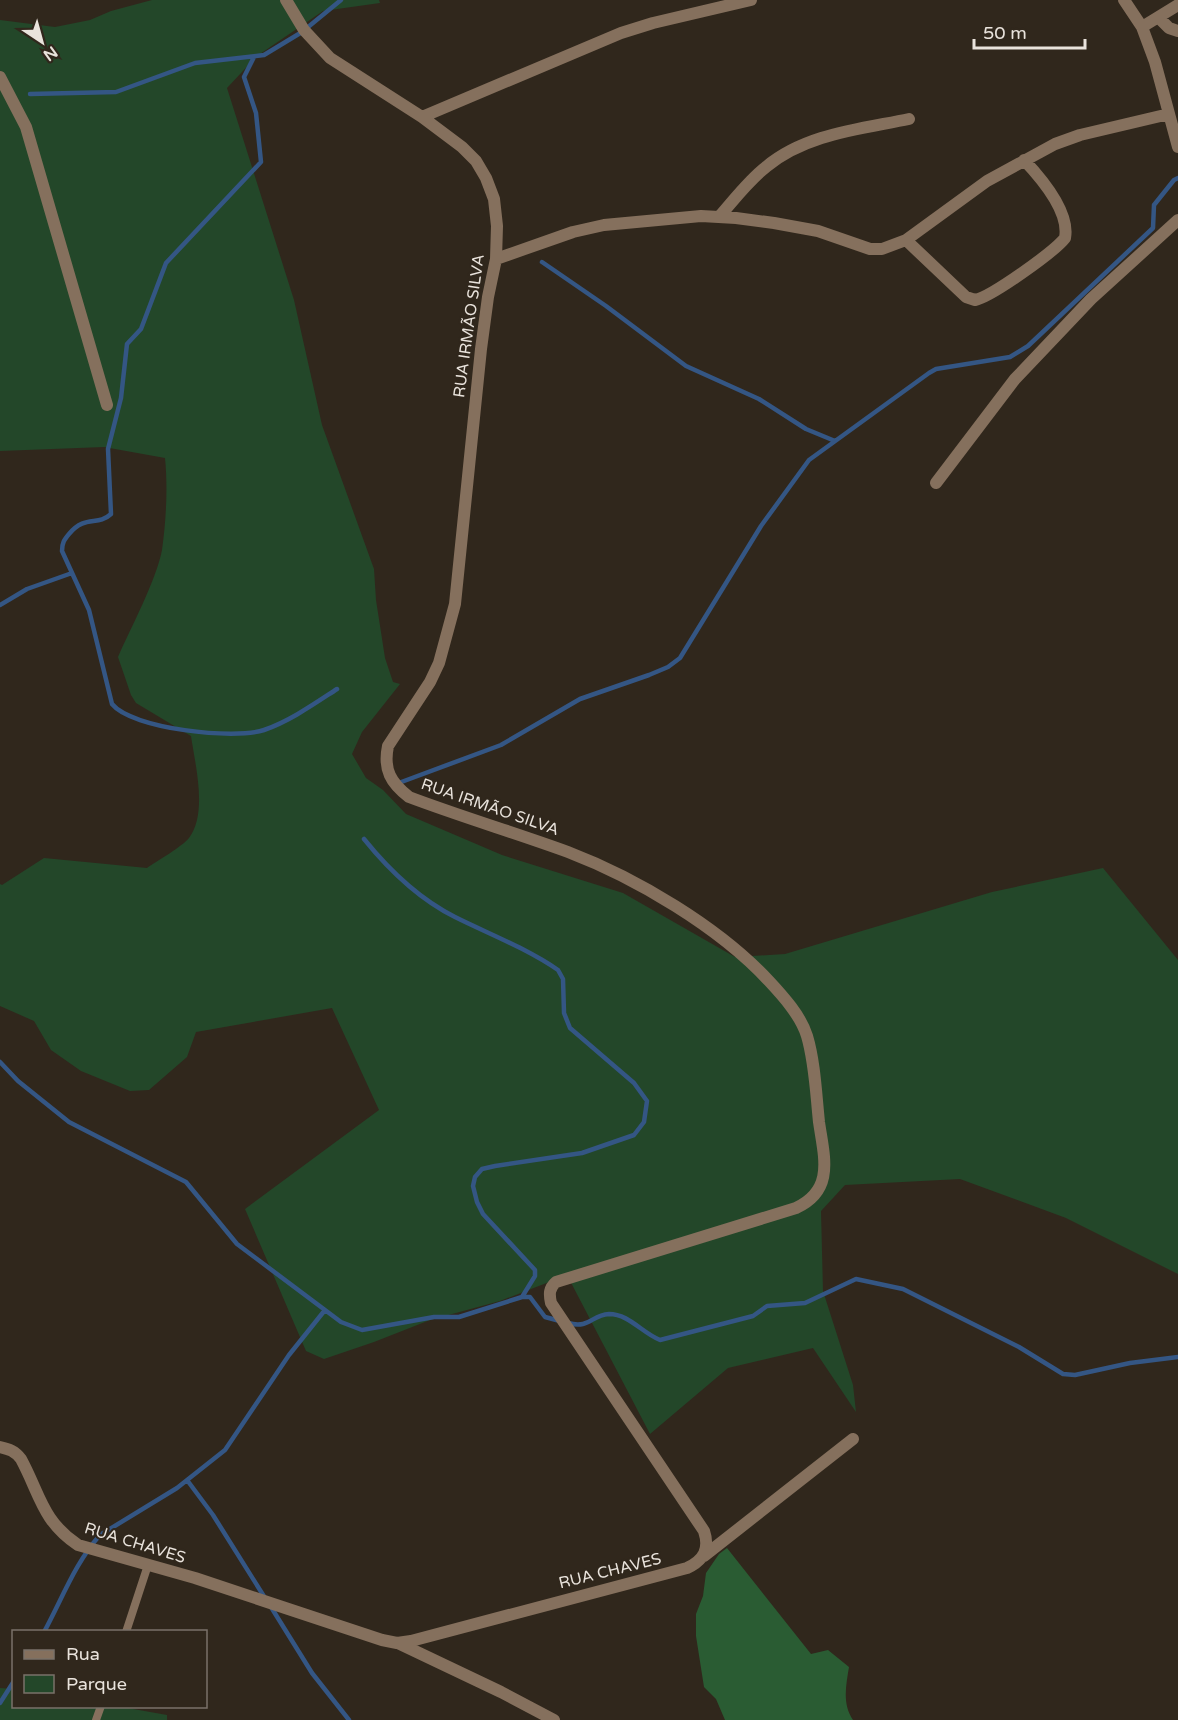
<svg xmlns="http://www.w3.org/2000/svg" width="1178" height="1720" viewBox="0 0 1178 1720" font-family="'Varela Round',sans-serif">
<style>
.green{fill:#234729}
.forest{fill:#2a5c33}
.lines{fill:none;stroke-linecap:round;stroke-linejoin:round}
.stream{stroke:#345684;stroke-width:4.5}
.lane{stroke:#85705d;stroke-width:8}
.street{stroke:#85705d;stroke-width:12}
.labels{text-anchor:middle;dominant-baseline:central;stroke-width:4.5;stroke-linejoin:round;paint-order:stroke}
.street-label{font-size:16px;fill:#e9e3dc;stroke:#30271c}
</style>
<rect width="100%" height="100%" fill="#30271c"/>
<path class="green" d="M152,0H379L380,3L323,11L257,56L227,88L294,300L322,425L374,569L376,600L385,658L393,682L400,684L362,732L352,754L366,778L383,790L406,814L502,855L623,893L735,957L785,954L992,892L1103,868L1178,960V1274L1066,1218L960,1179L845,1185L821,1211L823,1291L853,1385L856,1412L813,1348L728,1368L650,1434L567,1275L500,1301L430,1320L374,1342L324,1359L306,1351L245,1209L379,1110L332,1008L196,1032L187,1057L149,1090L130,1091L81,1071L51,1050L34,1021L0,1006V884L2,885L44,858L147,868C157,861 183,846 189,838C208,813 195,764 191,736L136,703L131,695L118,657C131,627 156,581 162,550C166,521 168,488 165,458L104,447L0,451V20L55,27L90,20L111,11Z
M0,1688L13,1689L14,1706L122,1707L167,1715V1720H0Z"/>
<path class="forest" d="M727,1548L811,1654L828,1650L849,1667C846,1685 842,1704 853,1720H725L716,1699L704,1687L696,1636V1614L703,1596L706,1573L719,1554Z"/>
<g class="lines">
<path class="stream" d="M254,57L244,77L256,113L261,162L166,263L141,329L127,344L121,398L108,449L111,514C97,527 86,514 69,534C64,540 62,543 62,551L89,610L112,704C132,729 235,740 264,730C290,721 314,704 337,689
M30,94L116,92L195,63L264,55L302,32L341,0
M542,262L606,306L686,366L759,399L806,429L835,441
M0,605L27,589L72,573
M396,784L501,745L580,699L649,675L668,667L680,658L761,526L809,460L929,373L936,369L1010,357L1028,346L1153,228L1154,205L1174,180L1178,178
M364,839C389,870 419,899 455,917C489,934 526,948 558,970L563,979L564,1013L570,1028L634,1083L647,1101L644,1122L634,1135L582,1153L495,1166L482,1169L475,1177L473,1186L477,1202L483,1214L535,1270V1276L522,1297
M0,1062L18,1081L69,1122L186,1182L237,1244L341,1322L362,1330L434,1317H459L522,1297H530L545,1317L560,1321
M568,1323C590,1329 591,1315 609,1314C629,1314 642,1333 660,1340L753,1316L767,1306L805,1303L856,1279L903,1289L1019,1347L1063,1374L1075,1375L1130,1363L1178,1357
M187,1480L213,1515L265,1598
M271,1607L312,1673L349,1720
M44,1632C62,1599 75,1563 100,1535L177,1488L225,1450L289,1355L325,1310
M0,1703L14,1681"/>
<path class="lane" d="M126,1632L148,1565
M96,1720L101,1706"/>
<path class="street" d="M1124,0L1142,27L1155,62L1178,147
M1159,18L1169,28L1178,31
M1142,27L1178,5
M0,77L26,127L107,405
M422,117L621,33L653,23L751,0
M719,217C734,200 748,181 766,167C805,134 861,129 909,119
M906,240L966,297L975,300C991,297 1054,252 1065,238C1070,212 1041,178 1024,160
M496,259L573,232L604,225L701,216L736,218L774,223L818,231L870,249H882L906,240L987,181L1055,144L1080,135L1169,114
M936,483L1015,379L1091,299L1178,220
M0,1447C9,1449 15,1451 21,1459C40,1494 42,1521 78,1545L195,1578L382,1640L397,1643L411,1641L687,1568C704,1560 710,1549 704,1531L551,1303C549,1294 549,1288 556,1282L796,1208C835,1190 824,1157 819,1122C816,1094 815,1063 807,1036C801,1016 783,996 769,981C719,927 636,878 568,852C516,833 462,817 409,797C391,783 383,770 388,746L430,682L439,663L455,604L481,349L488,297L496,259L497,226L494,199L486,178L476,161L462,147L422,117L330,58L304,30L286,0
M704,1556L853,1439
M398,1643L501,1692L554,1720"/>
</g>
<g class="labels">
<g class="street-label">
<text transform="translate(469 326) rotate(-82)">RUA IRMÃO SILVA</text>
<text transform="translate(490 807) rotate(19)">RUA IRMÃO SILVA</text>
<text transform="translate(135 1543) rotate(17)">RUA CHAVES</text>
<text transform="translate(610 1571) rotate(-14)">RUA CHAVES</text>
</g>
</g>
<rect x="12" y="1630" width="195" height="78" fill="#30271c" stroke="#7a7269" stroke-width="1.5"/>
<rect x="24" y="1650" width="30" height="9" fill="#85705d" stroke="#7a7269" stroke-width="1.5"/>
<text x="66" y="1660" font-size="18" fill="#e9e3dc">Rua</text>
<rect x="24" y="1675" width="30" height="18" fill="#234729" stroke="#7a7269" stroke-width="1.5"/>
<text x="66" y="1690" font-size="18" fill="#e9e3dc">Parque</text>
<g transform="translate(42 42) rotate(144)" stroke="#30271c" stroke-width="4.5" paint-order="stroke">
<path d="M0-4.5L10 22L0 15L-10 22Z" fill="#e9e3dc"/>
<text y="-9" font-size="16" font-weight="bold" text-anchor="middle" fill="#e9e3dc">N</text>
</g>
<path d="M974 39v9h111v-9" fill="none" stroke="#e9e3dc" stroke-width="3"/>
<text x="983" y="39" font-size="18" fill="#e9e3dc" stroke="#30271c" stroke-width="4.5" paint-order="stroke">50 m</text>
</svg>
